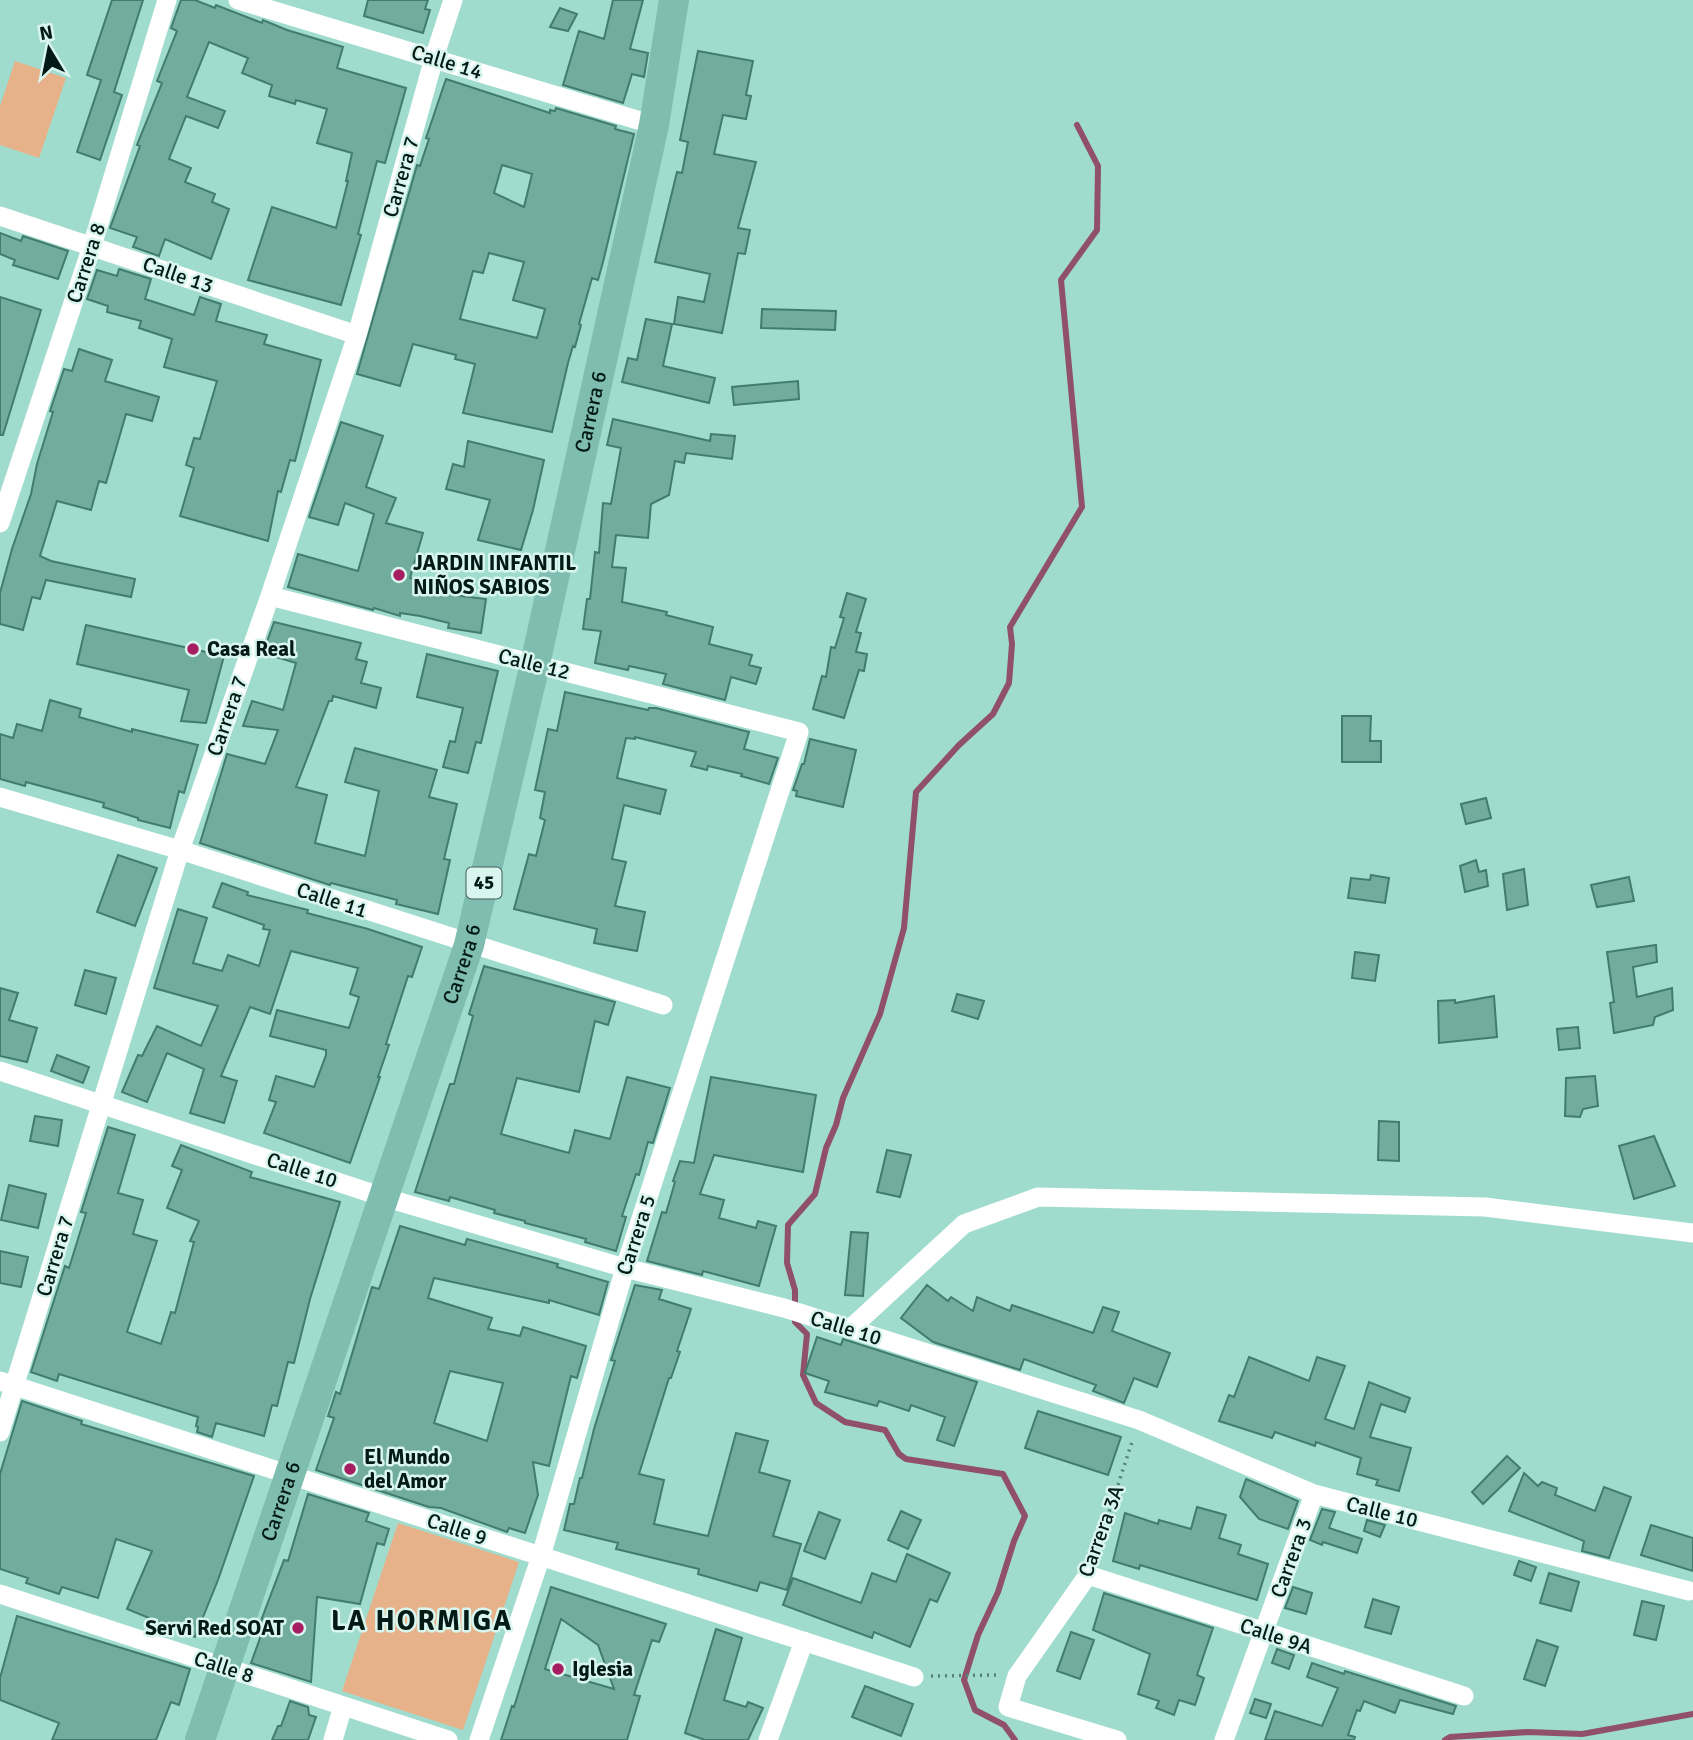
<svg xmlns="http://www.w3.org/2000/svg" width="1693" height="1740" viewBox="0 0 1693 1740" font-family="Signika,sans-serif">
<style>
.green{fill:#e7b18a}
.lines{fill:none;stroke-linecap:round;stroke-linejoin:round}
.stream{stroke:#90506a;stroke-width:6}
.building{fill:#71ac9d;stroke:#427c6f;stroke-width:2;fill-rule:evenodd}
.path{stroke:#578278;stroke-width:3.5;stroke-dasharray:2 5;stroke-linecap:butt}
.minor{stroke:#fff;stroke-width:19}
.primary{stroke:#7ebdaf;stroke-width:30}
.poi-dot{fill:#a71d61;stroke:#d9f6ee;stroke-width:2.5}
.labels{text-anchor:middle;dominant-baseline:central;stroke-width:5;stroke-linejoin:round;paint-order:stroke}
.shield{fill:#d9f6ee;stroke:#435c56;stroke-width:2}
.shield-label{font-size:19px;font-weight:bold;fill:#031a15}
.street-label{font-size:21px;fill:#031a15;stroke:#d9f6ee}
.poi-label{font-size:21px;font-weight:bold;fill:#031a15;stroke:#d9f6ee;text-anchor:start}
.district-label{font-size:28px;font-weight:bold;letter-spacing:2px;fill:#031a15;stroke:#d9f6ee}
</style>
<rect width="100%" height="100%" fill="#a0dccd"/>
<path class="green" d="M15,61L66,78L39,158L0,145V106Z
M398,1523L519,1562L463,1730L342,1691Z"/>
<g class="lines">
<path class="stream" d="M1015,1740L1004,1725L975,1710L964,1680L978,1635L998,1592L1014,1541L1025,1516L1003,1474L906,1459L899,1454L885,1430L845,1422L816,1403L803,1375L807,1334L795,1322V1290L787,1263L788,1225L815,1194L826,1148L836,1125L843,1098L880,1014L904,928L916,792L959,745L993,714L1009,683L1012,644L1010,627L1082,507L1061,280L1097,230L1098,166L1077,125
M1445,1740L1450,1737L1528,1732L1582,1734L1693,1714"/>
</g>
<path class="building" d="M112,0H143L114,92L122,95L100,160L77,152L101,80L87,75Z
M181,0H195L215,8L216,5L262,23L263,20L287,30L343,47L337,68L406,88L385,163L377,161L358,234L361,235L341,305L248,280L272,207L336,228L348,181H346L352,153L317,143L327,109L296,100L295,104L269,96L272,85L242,73L248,58L209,42L187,97L225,111L218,128L186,116L169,159L191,168L185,182L215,194L212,202L229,209L211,259L165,239L159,256L133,247L137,237L110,228L140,146L137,145L162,83L157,81L177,31L171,28Z
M368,0H428L425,9L430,10L423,33L364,16Z
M613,0H643L630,49L648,53L644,77L632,74L623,103L563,85L579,31L604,39Z
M560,8L577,14L568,31L550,27Z
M698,51L753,61L746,95L751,96L746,119L723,115L714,154L756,162L738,228L750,230L745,254L738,253L722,333L674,324L678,297L704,302L710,274L655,262L677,172L682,173L688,142L680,140Z
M446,79L550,113V110L555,111L556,108L616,126L615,129L634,134L603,262L598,280L592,278L579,324L581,325L575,347L573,346L568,363L552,432L463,413L475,364L455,359L456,355L413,344L400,386L357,374L417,165L420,166L429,139L426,138ZM502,165L532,174L524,207L494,193ZM489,253L524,262L513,300L545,309L537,338L460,319L473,271L483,273Z
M0,233L21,241L23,236L68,251L58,279L13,265L15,260L0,254Z
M119,269L151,279L145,299L194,315L200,297L221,304L216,321L267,335L264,344L321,360L295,461L290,460L281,492L278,491L268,541L180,516L194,468L186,465L194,438L200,439L217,381L164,367L172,339L139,328L141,321L107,312L108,306L87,299L97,270L117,276Z
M0,297L41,310L3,435H0Z
M762,309L836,311L835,330L761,328Z
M646,319L672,324L663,366L715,378L709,403L622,382L628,358L637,360Z
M79,349L112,360L105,381L159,397L152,421L126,414L106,483L99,481L91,510L57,501L40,556L51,561L135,579L131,597L46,580L40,599L32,597L23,630L0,624V593L12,549L31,494L37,464L53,412L50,411L64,369L72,371Z
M798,381L799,399L734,405L732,387Z
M613,419L710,441L711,434L735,436L732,459L686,453L684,463L675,461L669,495L651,504L648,538L616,535L612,567L626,568L622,602L667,612L666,615L713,627L709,644L752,655L749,665L761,668L756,684L731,677L725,700L663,684L666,674L629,666L628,670L595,663L601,631L583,629L587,599H590L595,552L599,553L603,503L611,504L621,448L607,445Z
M341,422L383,436L366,487L396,498L386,523L423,533L410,578L453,595L486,599L481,633L448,628L449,623L420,616L400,613V616L374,608L373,610L288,587L298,554L358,571L374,514L345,503L338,525L309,517Z
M468,441L544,460L533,510L521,550L478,540L490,500L446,489L453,464L464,467Z
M847,593L866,599L856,632L861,633L856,652L867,654L864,671L859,670L844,718L813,709L822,676L826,677L831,647L835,648L844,618L840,617Z
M274,622L361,643L356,659L367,662L361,683L381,688L376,708L333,696L332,701H329L296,787L327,795L315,843L365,856L379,791L345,782L355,748L437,770L429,797L457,804L444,859L450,860L438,914L396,904L397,900L331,883L330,885L200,843L227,754L265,764L278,730L243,726L252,701L283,710L296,663L263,653Z
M86,625L224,656L206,723L181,721L189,690L77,664Z
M427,654L498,671L481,743L476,742L468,773L443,767L450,741L455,742L463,708L417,697Z
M565,692L648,710L649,708H656L749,732L744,749L778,758L769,784L741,776L742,774L708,766L707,770L691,766L696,752L635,737V739L626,738L617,778L666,790L660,814L624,805L612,859L626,862L615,906L645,912L637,951L594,943L597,929L514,909L529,854L536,856L545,820L540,818L545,792L535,790L548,729L557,731Z
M50,700L81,709L79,717L132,732V729L198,745L184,793L179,791L170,828L138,820V818L103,807L104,803L26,782L25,786L0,779V734L13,738L17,724L42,731Z
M1342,716H1371L1370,741H1381V762H1342Z
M810,739L856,750L843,807L796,796L797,791L793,790L802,764H804Z
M1486,798L1491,818L1466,824L1461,804Z
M118,855L157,868L135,926L97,912Z
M1476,860L1479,872L1486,870L1488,886L1465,892L1460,866Z
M1524,869L1528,905L1507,910L1503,874Z
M1371,875L1389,878L1385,903L1348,898L1351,878L1370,880Z
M1629,877L1634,901L1597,907L1591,885Z
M222,883L248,892L247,895L308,910L307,913L368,929L422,947L412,977L408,976L386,1044L389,1045L378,1077H380L350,1163L264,1133L276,1102L269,1100L276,1076L314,1087L326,1055V1050L270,1036L277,1010L349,1028L359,997L350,994L358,968L291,951L270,1014L250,1007L221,1076L237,1081L224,1123L190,1113L204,1069L167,1053L147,1102L122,1092L138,1055L142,1056L157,1026L201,1046L218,1006L154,988L178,909L207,918L193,963L222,971L228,955L259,966L270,930L263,929L264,925L213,907Z
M1656,945L1657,962L1633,967L1637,997L1672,988L1673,1010L1655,1017L1653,1025L1614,1033L1610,1003L1614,1002L1607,952Z
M1355,952L1379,955L1375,981L1352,978Z
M484,966L615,1002L608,1025L595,1021L579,1092L517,1078L501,1134L569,1153L575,1130L610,1139L627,1077L670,1088L653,1143L648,1142L639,1175L636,1174L622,1216L626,1217L616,1251L585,1242L586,1239L525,1223V1221L494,1213L495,1210L450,1197L449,1201L415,1192L450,1084H454L473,1016L469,1014Z
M85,970L116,978L106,1014L75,1005Z
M0,988L18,993L9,1020L37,1028L27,1062L0,1056Z
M957,994L984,1001L978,1019L952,1011Z
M1494,996L1497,1037L1439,1043L1438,1001L1455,1000V1003Z
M1578,1027L1580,1048L1559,1050L1557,1029Z
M57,1055L89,1067L83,1083L51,1071Z
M1595,1076L1598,1106L1583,1109L1580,1117L1565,1116L1566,1078Z
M711,1077L816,1095L803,1172L714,1155L700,1194L724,1200L719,1218L756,1228L758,1221L776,1226L759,1286L703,1271L702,1275L647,1261L662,1212L666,1213L675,1182L673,1181L680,1161L694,1163Z
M35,1116L62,1120L58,1146L30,1141Z
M1379,1121L1399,1122V1161L1378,1160Z
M108,1127L135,1135L118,1193L143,1200L133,1234L157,1241L127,1332L161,1344L171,1312L175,1313L194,1242L190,1241L199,1221L167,1208L182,1170L172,1166L181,1145L252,1172L250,1177L340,1202L310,1299L294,1363L288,1362L277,1406L272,1405L264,1436L216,1423L212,1437L197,1432L198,1427L196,1426L198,1417L59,1374L57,1381L31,1372L65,1266L69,1268L86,1213L81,1212Z
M1654,1136L1675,1186L1634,1199L1619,1146Z
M887,1150L911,1155L900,1197L877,1192Z
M9,1185L46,1194L38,1228L1,1220Z
M400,1226L465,1245L467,1239L558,1264L557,1267L608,1282L599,1315L549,1300V1303L434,1278L428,1298L492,1318L488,1329L520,1336L523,1327L586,1346L577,1378L571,1376L549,1466L533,1462L538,1495L525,1533L509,1528L507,1532L441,1508L429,1507L316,1470L334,1418L328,1416L336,1392L340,1394L372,1287L379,1289ZM450,1371L503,1383L487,1441L434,1423Z
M851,1232L868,1233L863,1296L845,1295Z
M0,1251L28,1257L21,1287L0,1283Z
M635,1285L662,1290L659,1299L691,1309L677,1351L680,1352L671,1378H669L639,1474L664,1480L654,1524L708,1536L736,1433L768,1441L759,1472L790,1481L773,1536L801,1544L787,1590L760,1582L757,1591L698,1574L699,1569L616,1549L618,1543L564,1530L570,1504H574L580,1478H582L594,1429L615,1361L611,1360Z
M927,1285L948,1301L951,1297L973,1311L977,1297L1010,1311L1012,1305L1093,1333L1103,1307L1119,1312L1112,1331L1170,1353L1157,1387L1134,1378L1124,1403L1093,1391L1096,1385L1024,1359L1020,1370L933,1342L901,1318Z
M817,1337L841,1345L843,1339L977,1382L954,1446L937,1440L945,1417L911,1405L909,1411L879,1401L877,1406L825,1392L829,1381L805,1373Z
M1249,1357L1309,1381L1317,1357L1345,1366L1325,1419L1354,1429L1369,1382L1410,1398L1405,1412L1381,1404L1370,1437L1411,1448L1399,1491L1376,1485L1378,1480L1357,1474L1361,1458L1316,1442L1315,1446L1275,1432L1272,1438L1219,1421L1229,1395L1234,1397Z
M22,1401L82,1421L81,1424L254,1476L218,1580L195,1637L127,1609L152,1551L116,1539L98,1598L62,1587L59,1594L26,1583L28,1578L0,1569V1474Z
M1038,1411L1121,1437L1108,1475L1025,1448Z
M1507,1456L1520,1468L1483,1504L1472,1492Z
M1524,1473L1538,1486L1542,1482L1557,1488L1555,1495L1595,1511L1604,1487L1631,1497L1609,1558L1582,1551L1584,1541L1509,1511Z
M1246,1479L1298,1501L1288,1529L1259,1519L1240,1497Z
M308,1494L369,1513L366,1521L389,1529L384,1545L377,1543L360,1604L317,1597L311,1682L251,1663L264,1627L259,1626L284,1560L288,1561Z
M1197,1507L1226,1515L1219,1538L1241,1545L1238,1554L1268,1564L1257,1600L1140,1565L1139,1569L1113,1561L1125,1513L1158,1524L1159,1520L1191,1529Z
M1322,1509L1335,1512L1329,1528L1362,1539L1357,1553L1323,1542L1322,1545L1310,1540Z
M901,1511L921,1520L908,1549L888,1540Z
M819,1512L840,1520L825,1559L804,1551Z
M1367,1520L1385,1525L1380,1537L1364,1531Z
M1651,1525L1693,1538V1571L1641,1555Z
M907,1554L950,1573L937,1602L930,1599L910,1647L874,1632L872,1638L783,1605L793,1578L861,1603L872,1573L896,1582Z
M1519,1561L1536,1567L1531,1581L1514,1575Z
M1549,1573L1579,1582L1571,1611L1540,1603Z
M551,1587L666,1624L659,1642L652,1640L634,1695L640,1696L627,1740H501L512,1706L514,1707ZM561,1619L598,1645L614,1689L545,1669Z
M1293,1587L1312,1593L1306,1614L1285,1608Z
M1104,1593L1213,1628L1197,1675L1204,1678L1195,1705L1179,1700L1174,1715L1156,1708L1159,1701L1138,1694L1150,1654L1093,1630Z
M1373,1599L1399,1607L1391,1634L1365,1627Z
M1642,1601L1664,1606L1656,1640L1634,1635Z
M17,1616L190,1669L179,1705L171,1702L156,1740H52L59,1723L0,1700V1678Z
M716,1629L742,1638L724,1700L746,1707L748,1702L763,1708L748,1740H705L685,1733Z
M1071,1632L1094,1640L1080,1679L1057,1671Z
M1537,1640L1558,1647L1545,1686L1524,1679Z
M1277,1649L1294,1655L1289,1669L1272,1663Z
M1312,1663L1344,1674L1345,1671L1456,1706L1453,1714L1400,1700L1395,1713L1364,1701L1360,1711L1357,1710L1348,1735L1355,1737L1354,1740H1265L1275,1711L1322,1726L1338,1688L1307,1677Z
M865,1686L913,1704L901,1736L852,1717Z
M1255,1699L1271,1704L1266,1718L1250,1713Z
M290,1701L308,1707L309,1715L316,1717L308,1740H272L278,1726H281Z"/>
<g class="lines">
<path class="path" d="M1094,1558L1133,1439
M931,1676L997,1675"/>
<path class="minor" d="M238,0L654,125
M0,216L357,335
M0,523L92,246L167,0
M270,596L799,732L625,1268L541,1556L479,1740
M0,797L180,850L663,1005
M0,1071L383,1197L625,1268L784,1308L1139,1420L1314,1494L1689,1591
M850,1329L964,1224L1038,1197L1485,1207L1693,1233
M0,1381L914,1677
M0,1432L180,850L270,596L357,335L434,58L453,0
M0,1594L448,1740
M333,1740L343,1706
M768,1740L804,1641
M1117,1740L1008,1707L1017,1676L1088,1575L1464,1696
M1224,1740L1314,1494"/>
<path class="primary" id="s1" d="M200,1740L469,945L535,664L654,125L674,0"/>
</g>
<g class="poi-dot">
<circle cx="399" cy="575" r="7"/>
<circle cx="193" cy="649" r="7"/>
<circle cx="350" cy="1469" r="7"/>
<circle cx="298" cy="1628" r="7"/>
<circle cx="558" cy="1669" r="7"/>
</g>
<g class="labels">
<rect class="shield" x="466.5" y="867.5" width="35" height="31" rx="5"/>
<g class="shield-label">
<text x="484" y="883">45</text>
</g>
<g class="street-label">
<text transform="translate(447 62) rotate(17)">Calle 14</text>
<text transform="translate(401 177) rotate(-74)">Carrera 7</text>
<text transform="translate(86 263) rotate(-72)">Carrera 8</text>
<text transform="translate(178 275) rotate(19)">Calle 13</text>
<text stroke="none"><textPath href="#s1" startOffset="1386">Carrera 6</textPath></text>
<text transform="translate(534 664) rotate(14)">Calle 12</text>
<text transform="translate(227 716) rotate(-71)">Carrera 7</text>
<text transform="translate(332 900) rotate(18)">Calle 11</text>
<text stroke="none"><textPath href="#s1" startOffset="819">Carrera 6</textPath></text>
<text transform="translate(302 1170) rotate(18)">Calle 10</text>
<text transform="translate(636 1235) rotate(-72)">Carrera 5</text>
<text transform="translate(55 1256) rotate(-73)">Carrera 7</text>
<text transform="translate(846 1328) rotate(17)">Calle 10</text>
<text stroke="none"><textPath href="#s1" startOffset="252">Carrera 6</textPath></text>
<text transform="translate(1382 1512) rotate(14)">Calle 10</text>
<text transform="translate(457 1529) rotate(18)">Calle 9</text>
<text transform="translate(1101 1531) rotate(-70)">Carrera 3A</text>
<text transform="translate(1291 1558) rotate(-70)">Carrera 3</text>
<text transform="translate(1276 1636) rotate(18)">Calle 9A</text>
<text transform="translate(224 1667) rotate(18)">Calle 8</text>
</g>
<g class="poi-label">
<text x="413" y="563">JARDIN INFANTIL<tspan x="413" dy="24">NIÑOS SABIOS</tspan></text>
<text x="207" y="649">Casa Real</text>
<text x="364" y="1457">El Mundo<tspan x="364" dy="24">del Amor</tspan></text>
<text x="284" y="1628" text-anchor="end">Servi Red SOAT</text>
<text x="572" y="1669">Iglesia</text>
</g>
<g class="district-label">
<text x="422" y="1621">LA HORMIGA</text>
</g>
</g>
<g transform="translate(49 49) rotate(350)" stroke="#d9f6ee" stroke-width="5" paint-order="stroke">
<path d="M0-5L12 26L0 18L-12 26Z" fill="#031a15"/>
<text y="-10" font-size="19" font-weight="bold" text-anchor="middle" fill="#031a15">N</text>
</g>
</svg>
